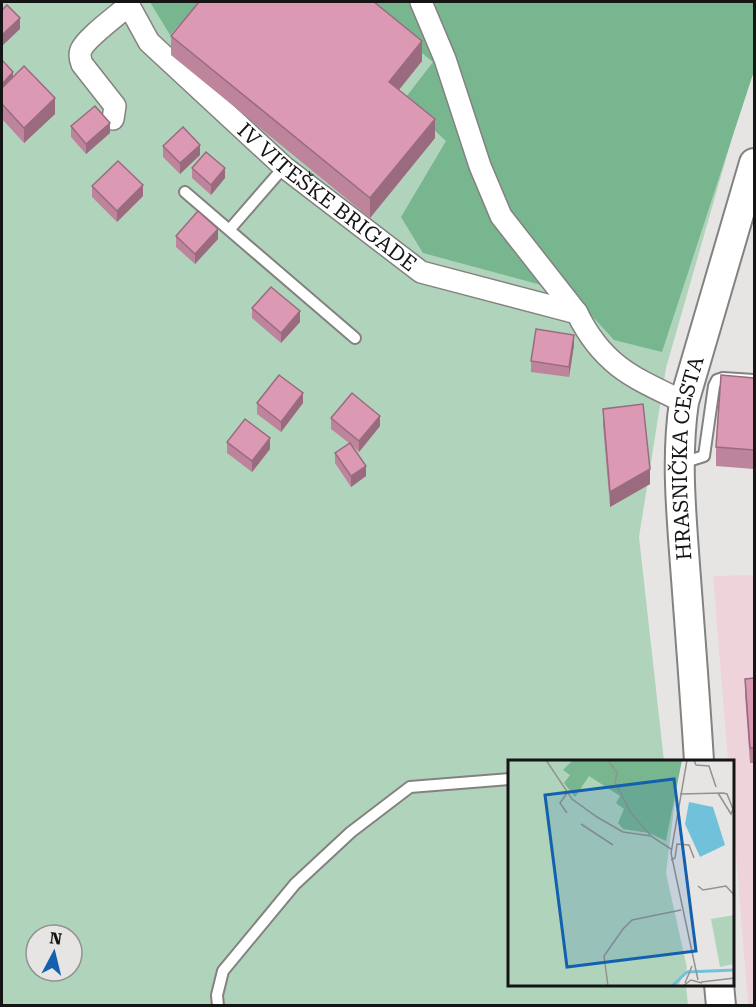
<svg xmlns="http://www.w3.org/2000/svg" width="756" height="1007" viewBox="0 0 756 1007" font-family="'Roboto Serif',serif">
<style>
.education{fill:#eed4da}
.green{fill:#afd4bb;fill-rule:evenodd}
.forest{fill:#78b68f}
.lines{fill:none;stroke-linecap:round;stroke-linejoin:round}
.lane-casing{stroke:#848280;stroke-width:14}
.street-casing{stroke:#848280;stroke-width:24}
.secondary-casing{stroke:#848280;stroke-width:32}
.lane{stroke:#fff;stroke-width:10}
.street{stroke:#fff;stroke-width:21}
.secondary{stroke:#fff;stroke-width:28}
.wall{fill:#bd849b}
.shaded-wall{fill:#9a6b7e}
.building{fill:#dc99b4;stroke:#9a6b7e;stroke-width:1.5}
.labels{text-anchor:middle;dominant-baseline:central;stroke-width:5;stroke-linejoin:round;paint-order:stroke}
.street-label{font-size:21px;fill:#161515;stroke:#e7e5e3}
.inset-river{fill:none;stroke:#70c2da;stroke-width:3}
.inset-road{fill:none;stroke:#939291;stroke-width:1.5}
.view{fill:#1360af;fill-opacity:0.15;stroke:#1360af;stroke-width:3}
.inset-edge{fill:none;stroke:#161515;stroke-width:3}
</style>
<rect width="100%" height="100%" fill="#e7e5e3"/>
<path class="education" d="M754,575V1005H748L734,829V761H728L713,576Z"/>
<path class="green" d="M2,2H754V61L666,368L639,537L664,761H510V984L686,985L688,1005L2,1006ZM36,935H72V971H36Z"/>
<path class="forest" d="M150,2H199L170,35Z
M359,2H754V71L662,352L614,340L571,293L423,253L401,217L446,141L403,101L433,62Z"/>
<g class="lines">
<defs>
<path id="lane" d="M185,192L355,338
M230,229L284,167
M682,463L704,456L714,386L717,380L723,378L754,380
M218,1006L217,995L223,971L295,884L351,832L410,787L510,779"/>
<g id="street">
<path id="s1" d="M127,2L149,42L284,167L421,272L577,313C603,366 634,378 684,402"/>
<path d="M421,2L445,59L480,166L501,216L577,313"/>
<path d="M113,119L115,106L82,64C80,59 79,55 81,50C86,38 118,15 129,5"/>
</g>
<g id="secondary">
<path id="s2" d="M699,761C695,696 690,631 685,565C681,511 676,456 684,402L754,163"/>
<path d="M719,984L721,1006"/>
</g>
</defs>
<use href="#lane" class="lane-casing"/>
<use href="#street" class="street-casing"/>
<use href="#secondary" class="secondary-casing"/>
<use href="#lane" class="lane"/>
<use href="#street" class="street"/>
<use href="#secondary" class="secondary"/>
</g>
<path class="wall" d="M171,36L422,61L399,90L435,138L370,218L171,55Z
M2,60L13,77L55,114L24,143L2,119Z
M71,126L110,133L86,154L71,137Z
M163,146L200,155L180,174L163,157Z
M192,168L225,178L211,195L192,178Z
M92,186L143,196L117,222L92,197Z
M176,236L218,239L195,264L176,247Z
M252,308L300,322L281,343L252,318Z
M574,345L569,377L531,372V361Z
M754,378V469L716,466V447Z
M257,403H303L281,432L257,414Z
M603,409L650,484L610,507L603,425Z
M331,418L380,426L359,452L353,446L366,476L351,487L335,463V453L349,443L331,429Z
M227,442L270,449L252,472L227,453Z
M754,678V763H750L745,694V679Z"/>
<path class="shaded-wall" d="M20,18V29L2,46V35Z
M422,41V61L389,102V82Z
M13,72V82L2,94V84Z
M55,98V114L24,143V128Z
M435,119V138L370,218V198Z
M110,123V133L86,154V144Z
M200,145V155L180,174V163Z
M225,168V178L211,195V185Z
M143,185V196L117,222V211Z
M218,229V239L195,264V254Z
M300,311V322L281,343V333Z
M574,335V345L569,377V367Z
M303,393V403L281,432V422Z
M380,416V426L359,452V441Z
M270,438V449L252,472V461Z
M366,466V476L351,487V476Z
M650,469V484L610,507V492Z"/>
<path class="building" d="M199,2H374L422,41L389,82L435,119L370,198L171,36Z
M7,5L20,18L2,35V10Z
M2,60L13,72L2,84Z
M24,66L55,98L24,128L2,104V88Z
M95,106L110,123L86,144L71,126Z
M183,127L200,145L180,163L163,146Z
M206,152L225,168L211,185L192,168Z
M118,161L143,185L117,211L92,186Z
M198,211L218,229L195,254L176,236Z
M271,287L300,311L281,333L252,308Z
M536,329L574,335L569,367L531,361Z
M279,375L303,393L281,422L257,403Z
M721,375L754,378V450L716,447Z
M352,393L380,416L359,441L331,418Z
M643,404L650,469L610,492L603,409Z
M245,419L270,438L252,461L227,442Z
M350,443L366,466L351,476L335,453Z
M754,678V748H750L745,679Z"/>
<g class="labels">
<g class="street-label">
<text stroke="none"><textPath href="#s1" startOffset="282">IV VITEŠKE BRIGADE</textPath></text>
<text stroke="none"><textPath href="#s2" startOffset="304">HRASNIČKA CESTA</textPath></text>
</g>
</g>
<g transform="translate(508 760)">
<rect width="226" height="226" fill="#e7e5e3"/>
<path d="M0,0H172L158,113L179,208L170,226H0ZM226,155V204L212,207L203,159Z" fill="#afd4bb"/>
<path d="M65,0H174L158,81L141,73L115,69L110,63L116,49L108,43L112,36L81,16L67,37L56,23L62,15L55,10Z" fill="#78b68f"/>
<path d="M181,42L205,47L217,85L192,97L177,64Z" fill="#70c2da"/>
<path class="inset-river" d="M164,226L179,212L227,210"/>
<path class="inset-road" d="M38,0L64,39L89,57L115,72L143,76L163,89M100,0L109,13L107,22L123,53L143,76M179,0L163,93L190,220M186,0L188,5L201,6L208,27M172,34L215,33L219,34L225,49L223,54L210,33M59,53L52,43L59,33M73,64L105,85M163,100L167,98L169,84L181,85L186,98M190,126L195,130L218,126L227,136M193,222L227,218M177,223L184,206M100,226L96,196L115,169L124,160L173,150M175,226L183,220L194,223"/>
<path class="view" d="M166,19L188,191L59,207L37,35Z"/>
<rect width="226" height="226" class="inset-edge"/>
</g>
<rect width="756" height="1007" fill="none" stroke="#161515" stroke-width="6"/>
<g transform="translate(54 953) rotate(7)"><circle r="28" fill="#e7e5e3" stroke="#939291" stroke-width="1.5"/>
<path d="M0-4.5L10 22L0 15L-10 22Z" fill="#1360af"/>
<text y="-9" font-size="16" font-weight="bold" text-anchor="middle" fill="#161515">N</text>
</g>
</svg>
